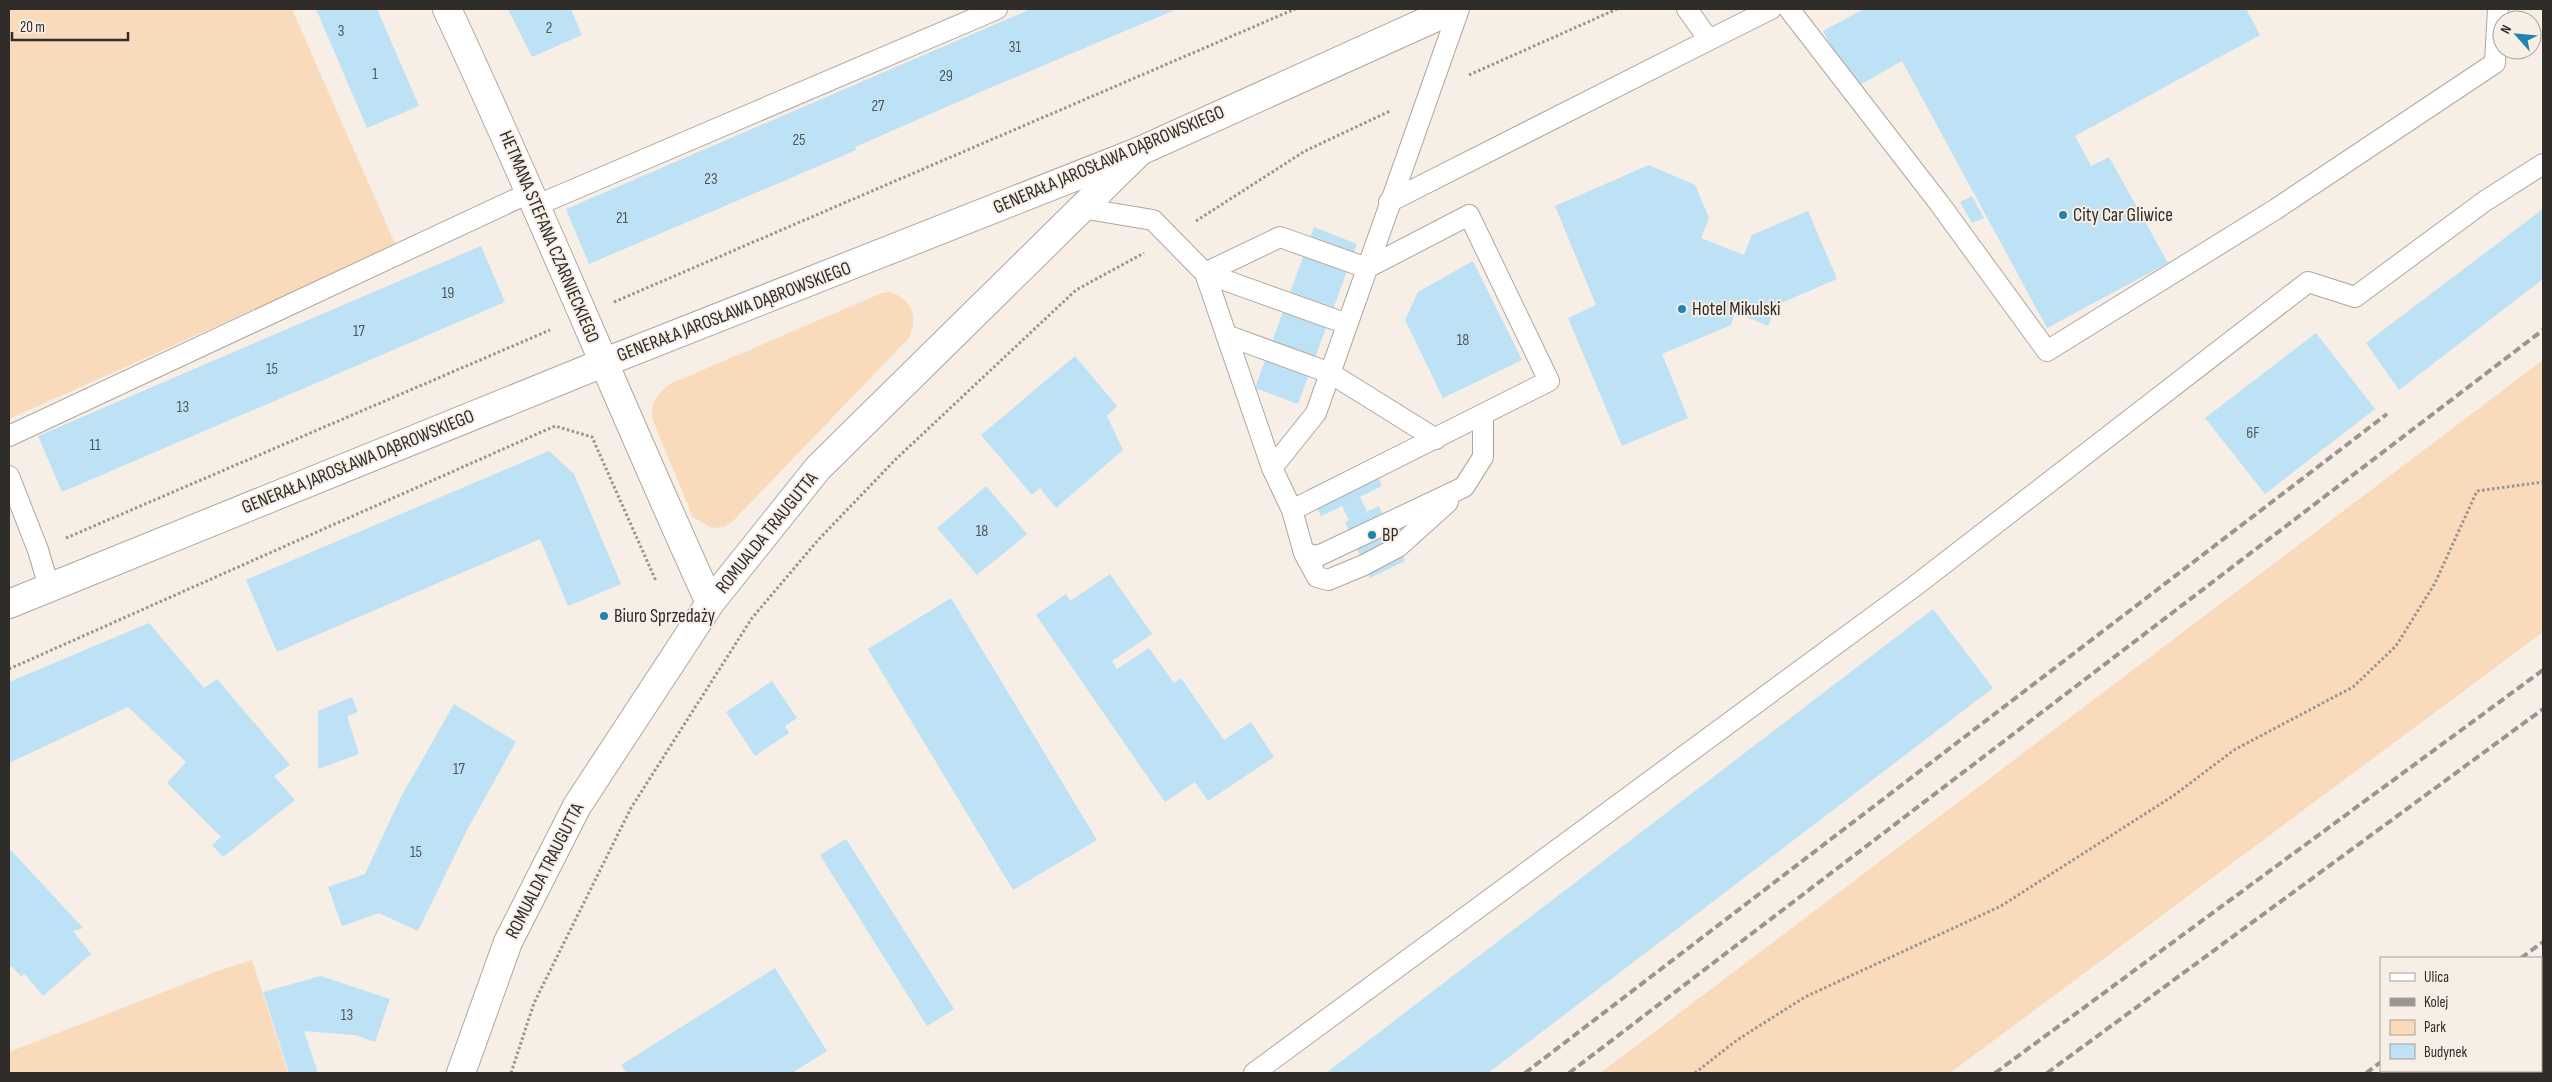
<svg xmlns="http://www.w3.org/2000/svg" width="2552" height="1082" viewBox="0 0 2552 1082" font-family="'Sofia Sans Condensed',sans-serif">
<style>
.green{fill:#f9dbbb}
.building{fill:#bde1f5}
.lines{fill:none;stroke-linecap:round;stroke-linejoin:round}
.service-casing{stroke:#afa79f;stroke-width:22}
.minor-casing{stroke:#afa79f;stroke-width:30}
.tertiary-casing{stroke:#afa79f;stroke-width:30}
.secondary-casing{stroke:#afa79f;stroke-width:30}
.path{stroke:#9a948e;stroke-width:3;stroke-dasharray:2.5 2.5;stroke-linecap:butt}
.service{stroke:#fff;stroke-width:20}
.minor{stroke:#fff;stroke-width:28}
.tertiary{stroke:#fff;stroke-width:28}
.secondary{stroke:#fff;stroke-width:28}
.rail{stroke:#9b948f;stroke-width:4;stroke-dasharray:8 4;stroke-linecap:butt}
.poi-dot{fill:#2183ae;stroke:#f7eee6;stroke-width:2}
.labels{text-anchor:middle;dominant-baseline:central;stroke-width:4;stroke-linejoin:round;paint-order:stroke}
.number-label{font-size:16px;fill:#52595c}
.street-label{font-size:19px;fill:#2f2c29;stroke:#f7eee6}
.poi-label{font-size:19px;fill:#2f2c29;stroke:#f7eee6;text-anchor:start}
</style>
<rect width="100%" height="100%" fill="#f7eee6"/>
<path class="green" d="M9,9H292L396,246L9,419Z
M889,292C913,298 919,319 908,339L734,520L724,527L712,528L693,517L653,421C648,405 658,393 670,384L882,293Z
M2543,360V632L1950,1073H1600Z
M252,960L288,1073H9V1052L215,972Z"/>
<path class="building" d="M316,9H377L419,106L367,128Z
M508,9H571L582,35L532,57Z
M1031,9H1177L992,87L855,147L856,150L589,264L566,209Z
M1864,9H2246L2260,35L2075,136L2091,166L2109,157L2168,263L2047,328L1902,61L1854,88L1823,31Z
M1649,165L1695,185L1709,218L1701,238L1744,255L1752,235L1808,211L1837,279L1781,303L1778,302L1768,326L1735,312L1731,325L1662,354L1688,418L1622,446L1568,318L1596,305L1555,206Z
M1972,196L1984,218L1972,223L1960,202Z
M2543,209V279L2399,390L2366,343Z
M1314,227L1357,244L1298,404L1255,388Z
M481,246L505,302L62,492L38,436Z
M1473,261L1522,360L1443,398L1405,320L1418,292Z
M2316,333L2375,409L2265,494L2205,418Z
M1075,356L1117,406L1107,416L1123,450L1056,508L1040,488L1032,495L981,435Z
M549,451L574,474L621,584L568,606L540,539L277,652L246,580Z
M1370,459L1382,486L1360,497L1367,511L1349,520L1342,506L1321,516L1308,489Z
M986,486L1027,534L977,575L937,528Z
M1379,506L1405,561L1370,578L1345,522Z
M1110,574L1152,634L1112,661L1117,669L1149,648L1174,683L1181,678L1224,740L1251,722L1274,757L1208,801L1195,782L1165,802L1036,615L1066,594L1070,601Z
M951,598L1097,840L1013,890L868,649Z
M1933,609L1993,688L1488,1073H1326Z
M149,623L204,688L217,679L290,765L274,776L295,800L223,857L212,845L221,837L167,783L186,762L128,707L9,763V682Z
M772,681L797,718L785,726L789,733L755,756L726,712Z
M352,697L358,712L347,716L359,754L318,769V711Z
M454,704L516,742L467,830L418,931L379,913L342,926L328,887L365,874L401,797Z
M846,839L954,1009L927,1026L820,855Z
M9,848L83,928L73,931L91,954L43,996L24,973L22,977L11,966L9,968Z
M775,968L827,1051L792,1073H627L621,1065Z
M321,976L390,999L375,1042L355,1035L304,1031L318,1073H289L263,992Z"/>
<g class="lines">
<defs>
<path id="service" d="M1789,9L1939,203L2047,351L2276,209L2495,63L2498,9
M1709,40L1771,9
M1389,202L1709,40L1687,9
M535,206L997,9
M1081,208L1153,220L1205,273L1272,468L1292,510L1549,381L1469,215L1367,268L1280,237L1205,273
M1205,273L1347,324
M1226,335L1330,373L1436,439
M9,436L529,193
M1272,468L1316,413L1459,9
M9,476L38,550L49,587
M1292,510L1304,553L1318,556L1464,487L1483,457V415
M1304,553L1317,577L1328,580L1364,565L1398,547L1448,502
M1254,1073L1915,586L2308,282L2355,297L2485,201L2543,164"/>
<path id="minor" d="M447,9C539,205 620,406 710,603"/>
<path id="tertiary" d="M9,604L603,363L1140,151"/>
<path id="secondary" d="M461,1073L508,942L577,806L710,603L818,468L1140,151L1454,9"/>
</defs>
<use href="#service" class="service-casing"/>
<use href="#minor" class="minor-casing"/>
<use href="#tertiary" class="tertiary-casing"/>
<use href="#secondary" class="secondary-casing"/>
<path class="path" d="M1469,75L1617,9
M1196,221L1305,151L1390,111
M614,302L1295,9
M66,538L550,330
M9,669L555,426L592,437L656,581
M511,1073L534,1003L631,808L752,618L819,539L896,459L1076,290L1144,253
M1695,1073L1737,1040L1805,997L2001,906L2173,796L2234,750L2353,687L2396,646L2435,583L2477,491L2543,482"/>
<use href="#service" class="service"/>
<use href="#minor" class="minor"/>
<use href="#tertiary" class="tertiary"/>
<use href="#secondary" class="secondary"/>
<path class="rail" d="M2521,958L2543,942
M2541,975L2543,973
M1525,1073L2387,414
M1569,1073L2543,330
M1995,1073L2543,670
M2047,1073L2543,709
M2366,1073L2381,1062
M2407,1073L2410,1071"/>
</g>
<g class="poi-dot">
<circle cx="2063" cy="215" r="5"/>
<circle cx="1682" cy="309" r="5"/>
<circle cx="1372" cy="535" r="5"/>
<circle cx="604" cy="616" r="5"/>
</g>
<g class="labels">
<g class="number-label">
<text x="549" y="28">2</text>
<text x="341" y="31">3</text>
<text x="1015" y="47">31</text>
<text x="375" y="74">1</text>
<text x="946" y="76">29</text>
<text x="878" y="106">27</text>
<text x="799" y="140">25</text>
<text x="711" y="179">23</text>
<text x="622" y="218">21</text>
<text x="448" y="293">19</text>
<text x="359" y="331">17</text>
<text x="1463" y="340">18</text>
<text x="272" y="369">15</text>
<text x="183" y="407">13</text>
<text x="2253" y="433">6F</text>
<text x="95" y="445">11</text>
<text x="982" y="531">18</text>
<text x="459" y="769">17</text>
<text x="416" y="852">15</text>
<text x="347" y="1015">13</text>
</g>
<g class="street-label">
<text transform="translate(1109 160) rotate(-23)">GENERAŁA JAROSŁAWA DĄBROWSKIEGO</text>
<text transform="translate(549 237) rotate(67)">HETMANA STEFANA CZARNIECKIEGO</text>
<text transform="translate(734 312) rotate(-21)">GENERAŁA JAROSŁAWA DĄBROWSKIEGO</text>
<text transform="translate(358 462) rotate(-22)">GENERAŁA JAROSŁAWA DĄBROWSKIEGO</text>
<text transform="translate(767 533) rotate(-51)">ROMUALDA TRAUGUTTA</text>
<text transform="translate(545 871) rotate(-63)">ROMUALDA TRAUGUTTA</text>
</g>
<g class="poi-label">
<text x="2073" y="215">City Car Gliwice</text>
<text x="1692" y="309">Hotel Mikulski</text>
<text x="1382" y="535">BP</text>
<text x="614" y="616">Biuro Sprzedaży</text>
</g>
</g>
<rect width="2552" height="1082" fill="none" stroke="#2f2c29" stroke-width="20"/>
<rect x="2380" y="957" width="162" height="115" fill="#f7eee6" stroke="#a7a09a"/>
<rect x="2390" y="973" width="25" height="8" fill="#ffffff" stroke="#a7a09a"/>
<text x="2424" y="982" font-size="15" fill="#2f2c29">Ulica</text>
<rect x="2390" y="998" width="25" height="8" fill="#9b948f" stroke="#a7a09a"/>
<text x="2424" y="1007" font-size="15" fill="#2f2c29">Kolej</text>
<rect x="2390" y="1020" width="25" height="15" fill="#f9dbbb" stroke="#a7a09a"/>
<text x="2424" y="1032" font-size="15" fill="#2f2c29">Park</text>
<rect x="2390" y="1044" width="25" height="15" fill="#bde1f5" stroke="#a7a09a"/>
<text x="2424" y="1057" font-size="15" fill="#2f2c29">Budynek</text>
<g transform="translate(2517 35) rotate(297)"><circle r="24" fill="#f7eee6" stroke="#a7a09a"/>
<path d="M0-4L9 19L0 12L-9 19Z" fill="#2183ae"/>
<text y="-8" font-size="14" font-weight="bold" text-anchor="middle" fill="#2f2c29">N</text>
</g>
<path d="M12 32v8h116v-8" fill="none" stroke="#2f2c29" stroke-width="2.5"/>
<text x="20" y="32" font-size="15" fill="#2f2c29" stroke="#f7eee6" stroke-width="4" paint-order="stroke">20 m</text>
</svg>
